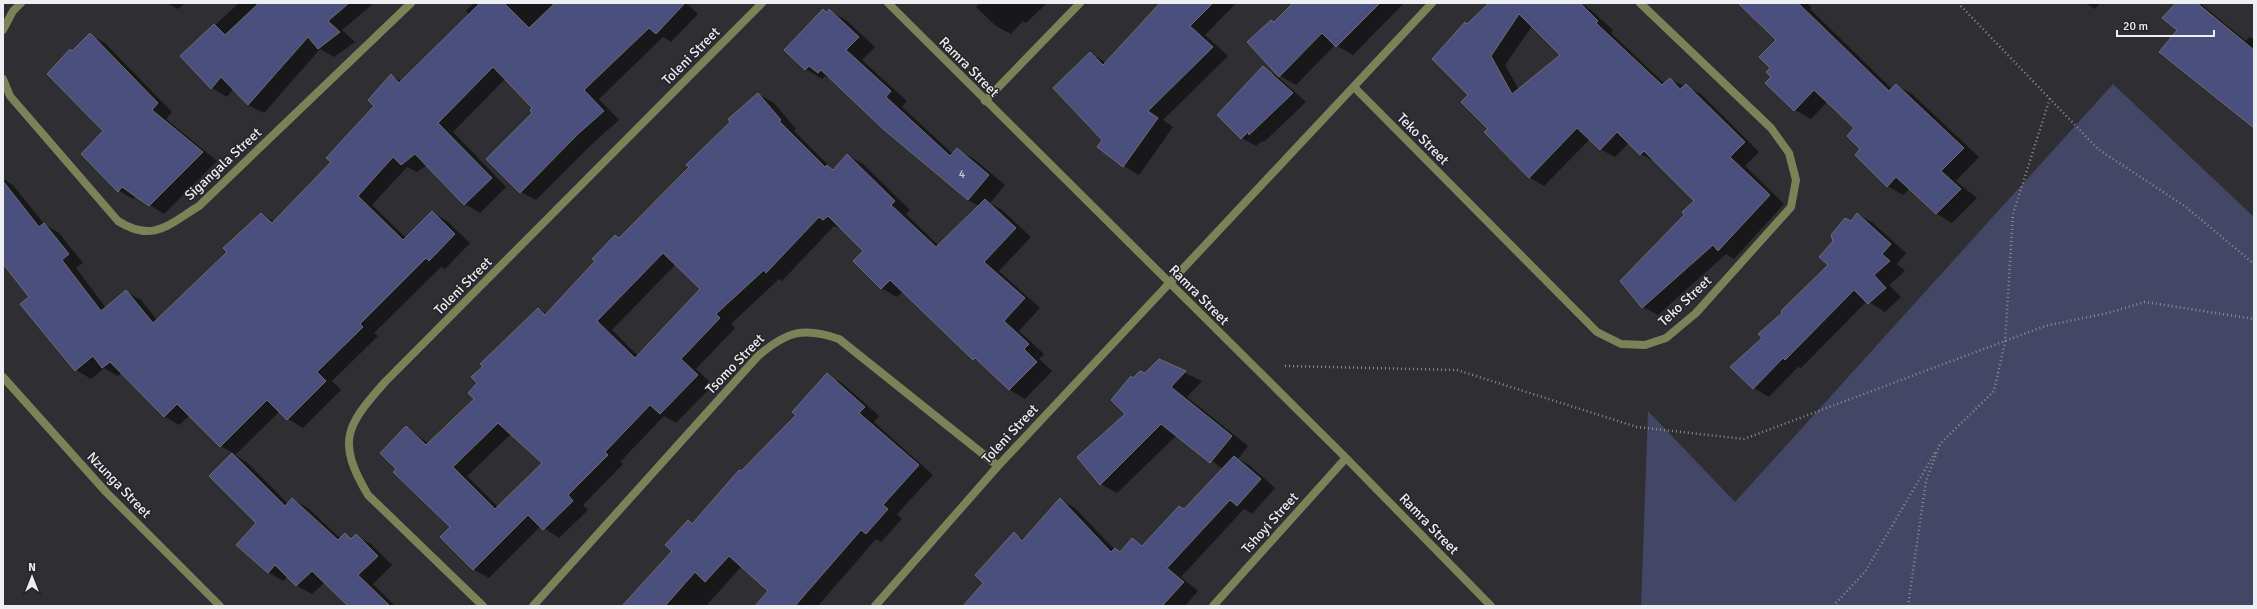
<svg xmlns="http://www.w3.org/2000/svg" width="2257" height="609" viewBox="0 0 2257 609" font-family="Signika,sans-serif">
<style>
.green{fill:#434664}
.shadow{fill:#0007;fill-rule:evenodd}
.building{fill:#4b4f7d;stroke:#6c6d73;fill-rule:evenodd}
.lines{fill:none;stroke-linecap:round;stroke-linejoin:round}
.path{stroke:#8d8d91;stroke-width:2.5;stroke-dasharray:1 3;stroke-linecap:butt}
.street{stroke:#7c8258;stroke-width:8}
.labels{text-anchor:middle;dominant-baseline:central;stroke-width:3;stroke-linejoin:round;paint-order:stroke}
.number-label{font-size:12px;fill:#c5c7d5}
.street-label{font-size:14px;fill:#eeeff2;stroke:#242529}
</style>
<rect width="100%" height="100%" fill="#2e2e33"/>
<path class="green" d="M2113,84L2254,217V606H1641L1648,411L1735,502Z"/>
<path class="shadow" d="M167,3H185L178,9Z
M239,3H374L342,30L355,42L334,57L320,49L264,113L248,105L233,89L227,97L212,88L181,56Z
M474,3H686L698,14L671,42L663,37L599,99L619,120L593,143L536,200L521,192L533,108L505,79L453,132L506,187L480,213L465,204L427,165L417,172L407,167L372,205L406,238L432,212L447,221L470,243L445,269L441,267L374,333L378,336L332,381L341,390L303,428L288,419L280,411L235,455L248,463L288,504L292,499L308,508L341,539L345,535L352,539L356,536L371,544L392,565L373,584L395,606H349L325,582L312,594L297,586L288,576L283,581L268,572L258,523L211,476L233,453L221,446L190,415L179,425L164,416L122,373L118,376L104,368L91,379L76,370L31,297L3,262V179L13,185L45,225L59,233L83,263L76,268L106,308L126,292L141,300L157,320L229,252L261,214L275,222L332,162L375,106L391,75L402,82L469,15L466,11Z
M980,3H1047L1026,23L1023,21L1011,34L996,26L976,7Z
M1167,3H1236L1205,35L1228,56L1163,120L1173,127L1139,175L1124,166L1103,140L1090,53L1106,63Z
M1294,3H1401L1403,4L1353,55L1335,45L1296,85L1280,76L1249,43L1275,23Z
M1491,3H1580L1591,10L1613,30L1611,33L1665,84L1670,79L1701,94L1759,152L1745,166L1784,204L1734,259L1726,254L1658,315L1643,307L1686,215L1695,201L1656,162L1640,154L1629,143L1615,157L1600,149L1590,139L1544,186L1529,177L1489,129L1470,95L1468,25ZM1532,26L1562,55L1519,90L1505,65Z
M1746,3H1807L1811,7L1810,9L1892,89L1896,85L1912,94L1979,157L1956,181L1977,198L1952,223L1937,214L1910,188L1903,195L1887,186L1862,149L1856,128L1828,101L1811,119L1795,110L1766,83L1772,77V68L1778,39Z
M2085,3H2100L2095,9Z
M2177,3H2200L2246,41L2249,37L2254,39V127L2178,30Z
M823,10L828,13L830,11L846,20L875,47L862,60L907,101L902,107L953,154L957,149L974,159L1005,185L990,203L1001,209L1031,237L999,271L1040,308L1019,331L1044,354L1039,359L1052,371L1025,399L1010,390L984,365L974,359L903,291L897,297L881,288L865,251L840,227L839,228L834,226L782,281L779,279L731,324L735,328L696,369L713,385L676,423L664,416L620,462L623,464L583,505L588,510L559,538L541,526L489,578L473,569L452,527L398,469L406,427L429,444L475,399L538,309L547,314L596,261L616,236L620,238L758,94L774,103L796,129L794,131L833,170L847,155L863,164L910,210L906,214L939,246L979,206L968,200L835,82L825,76L822,79L806,69ZM676,264L702,289L638,356L612,330ZM511,434L543,463L498,507L467,476Z
M90,35L105,43L172,112L166,119L217,161L164,214L136,196L133,199L119,191L105,131L73,51Z
M1263,68L1277,76L1306,102L1264,142L1262,141L1256,146L1242,138Z
M1858,214L1873,223L1906,253L1897,264L1905,271L1889,285L1901,297L1885,312L1867,301L1801,368L1798,367L1769,397L1754,388L1763,338L1829,265L1851,222Z
M1159,361L1202,381L1187,397L1248,446L1238,459L1249,465L1275,488L1252,514L1244,509L1181,577L1198,591L1185,606H965L985,583L1014,534L1024,540L1060,499L1075,508L1115,550L1121,552L1132,539L1144,546L1185,510L1223,469L1177,435L1117,493L1101,484L1127,414L1133,379L1146,375Z
M827,375L842,383L879,416L874,422L933,475L897,514L902,519L881,542L876,539L818,606H757L769,591L742,566L706,606H623L673,551L688,521L693,524L797,415Z"/>
<path class="building" d="M259,3H349L328,21L340,32L318,49L308,37L248,105L221,77L211,89L180,56L214,24L225,35Z
M480,3H504L529,28L555,3H685L656,34L649,28L584,90L604,111L578,134L520,193L486,159L532,113L530,110L532,108L493,67L438,123L492,178L464,205L415,154L401,165L393,157L358,196L403,240L432,211L455,234L429,261L426,258L360,324L363,327L317,372L326,381L287,420L267,400L220,447L177,404L164,417L110,362L102,368L93,356L75,371L20,304L29,297L3,264V181L39,227L44,223L69,254L62,260L101,311L126,290L153,323L227,252L223,248L261,213L272,223L331,162L326,158L374,106L368,100L391,74L399,83Z
M1160,3H1213L1190,26L1213,47L1148,111L1158,118L1123,167L1097,147L1102,140L1053,88L1090,52L1103,65Z
M1293,3H1380L1336,47L1322,33L1279,77L1247,42L1271,20L1274,22Z
M1489,3H1580L1598,21L1596,23L1662,85L1670,78L1680,89L1686,84L1745,142L1730,157L1770,195L1718,251L1713,245L1642,308L1620,281L1684,215L1682,212L1694,201L1644,151L1640,155L1617,132L1600,150L1577,128L1529,178L1484,132L1488,129L1461,102L1468,95L1432,59L1465,22L1467,24ZM1519,14L1560,55L1512,94L1491,56Z
M1738,3H1798L1889,91L1896,84L1964,148L1941,171L1961,189L1936,214L1896,177L1887,187L1855,155L1860,149L1847,136L1854,128L1814,90L1794,111L1765,83L1771,77L1766,72L1770,68L1759,57L1776,40Z
M2176,3H2197L2254,50V128L2159,52L2177,30L2162,18Z
M823,9L827,13L829,9L859,37L846,50L891,91L886,97L950,156L957,148L989,175L968,200L883,129L821,70L818,73L809,66L805,70L784,50Z
M90,33L158,103L152,110L203,152L149,206L122,187L118,192L81,154L103,131L47,74L70,49L72,51Z
M1263,66L1293,93L1249,135L1248,132L1241,139L1217,115Z
M758,93L781,120L779,121L825,167L827,165L833,170L847,154L895,201L891,205L936,247L985,199L1016,228L984,262L1025,298L1004,321L1029,344L1024,349L1037,362L1009,390L975,358L973,360L890,280L881,289L853,261L863,251L828,216L823,220L819,217L766,273L764,270L716,314L720,318L681,359L698,375L660,414L650,405L605,452L608,455L568,495L573,501L543,530L528,515L473,570L440,537L450,527L393,472L396,469L380,453L406,426L426,445L474,399L468,393L477,383L471,377L483,366L480,364L538,308L545,315L595,261L592,259L615,235L619,238L689,167L686,165L730,122L728,119ZM663,253L700,289L635,358L597,321ZM498,423L542,463L495,509L453,467Z
M1857,213L1891,244L1882,254L1890,261L1874,275L1886,288L1868,304L1854,290L1785,360L1783,358L1753,389L1730,367L1762,338L1758,334L1782,313L1781,311L1828,265L1819,257L1833,241L1831,235L1845,218L1851,221Z
M1159,359L1186,371L1171,387L1232,436L1210,463L1161,424L1100,485L1077,457L1125,414L1111,400L1131,376L1133,378L1140,371L1145,373Z
M827,373L865,407L859,413L919,465L883,505L888,509L866,534L861,530L795,606H755L768,591L729,556L705,582L695,572L665,606H622L672,551L665,545L688,520L692,524L739,470L741,471L796,415L792,412Z
M232,453L285,506L292,498L338,540L345,533L351,539L356,534L378,556L358,575L390,606H348L312,571L296,586L275,565L268,573L236,545L256,523L209,476Z
M1234,456L1261,479L1237,506L1230,500L1167,568L1184,582L1162,606H963L983,583L975,575L1014,532L1022,541L1060,498L1111,552L1115,548L1120,552L1132,538L1142,546L1179,506L1184,509Z"/>
<g class="lines">
<path class="path" d="M1958,3L2098,149L2186,207L2254,264
M1285,366L1457,370L1637,427L1744,439L2045,326L2108,313L2145,302L2254,319
M1833,606L1865,572L1936,451
M1908,606L1926,481L1940,444L1994,391L2005,342L2013,214L2050,98"/>
<path class="street" d="M888,3L1346,458L1491,606
M3,30L13,11L21,3
M3,79L10,96L118,221C153,243 168,225 199,206L411,3
M1354,87L1597,332L1621,344L1645,345L1666,338L1696,313L1791,207L1796,180L1789,153L1771,128L1640,3
M985,101L1080,3
M3,377L106,492L220,606
M483,606L368,495C336,441 346,426 385,382L762,3
M533,606L758,356C786,332 803,326 839,339L998,466
M875,606L998,466L1432,3
M1213,606L1346,458"/>
</g>
<g class="labels">
<g class="number-label">
<text x="962" y="174">4</text>
</g>
<g class="street-label">
<text transform="translate(691 56) rotate(-45)">Toleni Street</text>
<text transform="translate(969 67) rotate(45)">Ramra Street</text>
<text transform="translate(1423 139) rotate(45)">Teko Street</text>
<text transform="translate(223 164) rotate(-43)">Sigangala Street</text>
<text transform="translate(463 286) rotate(-45)">Toleni Street</text>
<text transform="translate(1199 295) rotate(45)">Ramra Street</text>
<text transform="translate(1685 301) rotate(-43)">Teko Street</text>
<text transform="translate(735 364) rotate(-46)">Tsomo Street</text>
<text transform="translate(1010 434) rotate(-47)">Toleni Street</text>
<text transform="translate(119 485) rotate(46)">Nzunga Street</text>
<text transform="translate(1270 523) rotate(-48)">Tshoyi Street</text>
<text transform="translate(1429 524) rotate(46)">Ramra Street</text>
</g>
</g>
<rect width="2257" height="609" fill="none" stroke="#eeeff2" stroke-width="8"/>
<g transform="translate(32 577)" stroke="#242529" stroke-width="3" paint-order="stroke">
<path d="M0-3L7 15L0 10L-7 15Z" fill="#eeeff2"/>
<text y="-6" font-size="11" font-weight="bold" text-anchor="middle" fill="#eeeff2">N</text>
</g>
<path d="M2117 30v6h97v-6" fill="none" stroke="#eeeff2" stroke-width="2"/>
<text x="2123" y="30" font-size="12" fill="#eeeff2" stroke="#242529" stroke-width="3" paint-order="stroke">20 m</text>
</svg>
